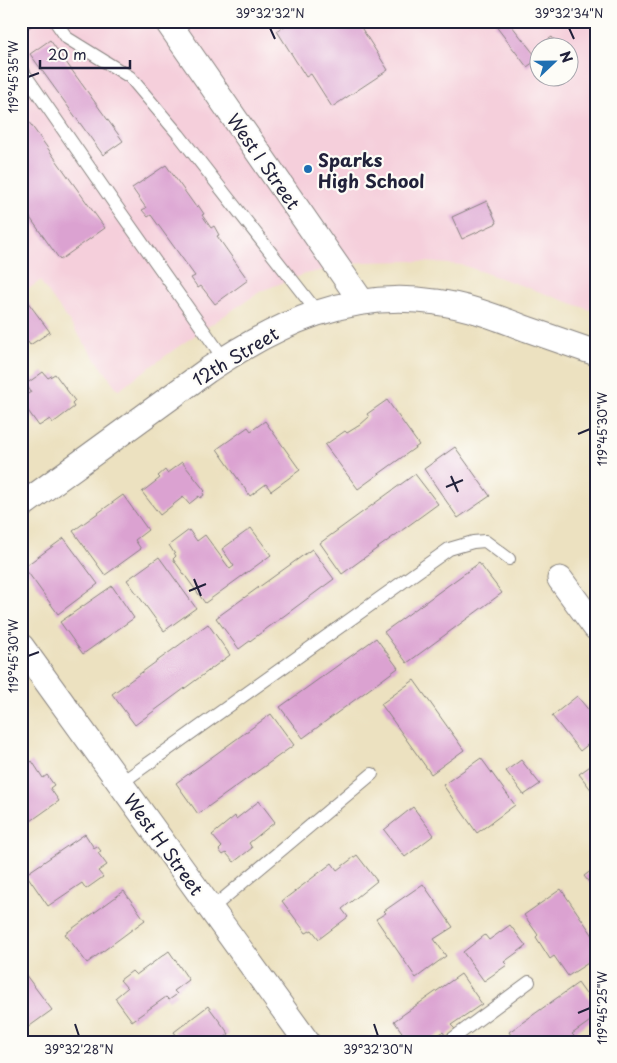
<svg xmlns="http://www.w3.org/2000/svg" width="617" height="1063" viewBox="0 0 617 1063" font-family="'Playpen Sans',sans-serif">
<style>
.built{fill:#f5cfdb;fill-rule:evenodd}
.building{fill:#dba2d1}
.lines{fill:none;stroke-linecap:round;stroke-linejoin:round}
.lane-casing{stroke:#87827e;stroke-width:14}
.street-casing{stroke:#87827e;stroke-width:27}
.lane{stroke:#fff;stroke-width:12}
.street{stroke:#fff;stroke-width:25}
.ticks{fill:none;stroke:#22223b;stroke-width:2}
.poi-dot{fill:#1f6fb2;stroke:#fdfcf7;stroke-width:2}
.labels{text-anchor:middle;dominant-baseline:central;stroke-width:4.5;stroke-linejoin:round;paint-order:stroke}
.poi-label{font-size:18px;font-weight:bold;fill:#22223b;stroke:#fdfcf7;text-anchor:start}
.street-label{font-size:18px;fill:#22223b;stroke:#fdfcf7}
.neatline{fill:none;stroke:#22223b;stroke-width:2}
.ticks-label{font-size:12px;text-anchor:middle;fill:#22223b}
</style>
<rect width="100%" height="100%" fill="#fdfcf7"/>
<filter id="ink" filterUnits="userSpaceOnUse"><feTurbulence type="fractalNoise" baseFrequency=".02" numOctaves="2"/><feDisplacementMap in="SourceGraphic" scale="10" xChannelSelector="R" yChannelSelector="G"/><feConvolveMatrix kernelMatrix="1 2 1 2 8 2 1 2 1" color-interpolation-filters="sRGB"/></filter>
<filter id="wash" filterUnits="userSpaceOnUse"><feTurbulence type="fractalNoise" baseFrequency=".0096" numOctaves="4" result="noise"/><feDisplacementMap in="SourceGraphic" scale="20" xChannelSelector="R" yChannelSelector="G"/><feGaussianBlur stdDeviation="1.12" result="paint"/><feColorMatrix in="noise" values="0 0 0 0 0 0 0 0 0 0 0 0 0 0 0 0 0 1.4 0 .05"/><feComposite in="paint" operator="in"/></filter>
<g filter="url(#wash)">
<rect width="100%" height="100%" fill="#ece1c0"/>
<path class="built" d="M21,21H596V312L529,288L462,265L410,261L363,262L305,274L261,291L182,344L118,390L40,281L21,294ZM540,48H570V78H540Z"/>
<g id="blocks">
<path class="building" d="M21,21H38L21,33Z
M292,21H343L347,26L354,21H357L388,70L332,107L311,74L306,77L277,31Z
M499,21H508L538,59L527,67L495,25Z
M552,37L559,48H546L543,43Z
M50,40L123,141L103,155L30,54Z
M21,111L105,228L60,260L21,205Z
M166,165L196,207L198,205L204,214L202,215L211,228L214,226L219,235L217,236L248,280L215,304L201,286L198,288L191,278L195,276L151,215L148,217L142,210L146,208L132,188Z
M487,201L497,223L462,239L452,217Z
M24,297L50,332L30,345L28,342L21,347V300Z
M43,372L48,378L55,374L75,401L72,404L74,407L53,423L50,419L39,426L21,401V398L31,392L26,384Z
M387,400L419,445L358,489L325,445L345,431L347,433L360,425L369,417L367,414Z
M265,421L300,470L271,491L266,484L250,496L217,449L248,427L251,431Z
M455,447L490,496L458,518L424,469Z
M182,462L205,491L203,493L204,495L200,498L199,496L189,504L183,497L160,515L142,492L160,478L158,476L165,470L167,473Z
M415,474L438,504L342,574L320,543Z
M123,495L148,530L135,540L141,549L105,575L73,531Z
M251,528L271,555L205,603L173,559L176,556L169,545L189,530L197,541L205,535L230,569L234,566L222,549Z
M64,538L98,584L58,614L24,567Z
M312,549L334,579L239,649L216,618Z
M159,557L196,608L164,631L127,580Z
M479,563L502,593L407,663L384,632Z
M112,586L134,618L83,654L60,622Z
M208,624L230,655L135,725L112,694Z
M376,638L398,668L303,738L280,707Z
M414,680L464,750L431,774L381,704Z
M577,696L596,719V738L580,751L552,716Z
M271,714L294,745L198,814L176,783Z
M481,758L515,805L477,833L443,785Z
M521,760L540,784L524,795L506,771Z
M32,761L43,778L47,775L54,785L50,788L59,801L21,828V769Z
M596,762V796L579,774Z
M259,801L275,822L249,843L252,848L234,862L226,853L223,855L219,850L222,847L212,835L235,816L236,819Z
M413,807L434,835L405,857L384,830Z
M85,834L94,848L97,846L101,851L98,853L107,865L98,871L103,877L86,889L82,883L48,906L26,874Z
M357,855L377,881L342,909L348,917L319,939L312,930L306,933L282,901L332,863L337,870Z
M596,867V891L584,876Z
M423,884L453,927L434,939L446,956L416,978L376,919L386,913L384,911Z
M561,889L596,940V958L568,976L554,956L550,959L536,937L538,935L524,915Z
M124,891L145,920L87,963L65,934Z
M510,925L526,946L504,962L507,965L484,981L463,952L485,935L489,940Z
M169,951L189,980L174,991L177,994L176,995L169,1000L166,997L132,1021L115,998L127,988L120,980L132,971L136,975Z
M25,974L52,1010L27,1028L21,1020V976Z
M461,974L482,1004L451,1025L455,1029L446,1037L443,1032L428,1042H409L394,1021Z
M578,983L596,1008V1017L572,1034L574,1036L566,1042H515L509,1032Z
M208,1006L229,1034L219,1042H181L174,1032Z"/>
</g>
</g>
<g filter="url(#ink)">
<use href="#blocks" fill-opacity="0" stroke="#87827e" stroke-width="1"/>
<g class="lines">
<defs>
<path id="lane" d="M55,21L67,38L130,77L179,135L318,313
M21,69L114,203L224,359
M121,783L449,549L473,542L485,541L509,559
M211,909L372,774
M448,1042L529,982"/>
<path id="street" d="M167,21L362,302
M21,506L208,370C278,323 350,289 436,302C468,306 498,318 527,329C550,337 573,345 596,353
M560,579L596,628
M21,646L307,1042"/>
</defs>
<use href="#lane" class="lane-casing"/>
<use href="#street" class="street-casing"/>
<use href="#lane" class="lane"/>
<use href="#street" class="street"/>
</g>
</g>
<path class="ticks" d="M270,28L275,39M569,28L574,39M28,77L39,73M578,434L590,429M451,476L458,492M446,487L463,480M194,579L201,596M189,591L206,584M28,656L39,652M578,1013L590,1008M75,1024L79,1036M374,1024L378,1036"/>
<circle class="poi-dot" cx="308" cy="169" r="5"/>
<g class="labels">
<g class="poi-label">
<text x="318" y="159">Sparks<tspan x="318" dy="21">High School</tspan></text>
</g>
<g class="street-label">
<text transform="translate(264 161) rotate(55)">West I Street</text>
<text transform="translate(235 356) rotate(-31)">12th Street</text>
<text transform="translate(164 844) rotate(54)">West H Street</text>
</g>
</g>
<rect width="617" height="1063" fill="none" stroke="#fdfcf7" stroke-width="55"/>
<g transform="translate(554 62) rotate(68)"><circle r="24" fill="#fdfcf7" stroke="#a5a5ac"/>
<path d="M0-4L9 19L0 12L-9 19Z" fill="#1f6fb2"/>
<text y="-8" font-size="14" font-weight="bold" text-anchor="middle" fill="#22223b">N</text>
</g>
<path d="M40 60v8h90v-8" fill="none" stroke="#22223b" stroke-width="2.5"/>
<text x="48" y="60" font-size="15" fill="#22223b" stroke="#fdfcf7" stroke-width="4" paint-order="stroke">20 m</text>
<rect x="28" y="28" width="562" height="1008" class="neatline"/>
<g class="ticks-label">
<text x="270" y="18">39°32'32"N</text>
<text x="569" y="18">39°32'34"N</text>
<text transform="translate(14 77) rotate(-90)" y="4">119°45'35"W</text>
<text transform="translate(603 429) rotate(-90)" y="4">119°45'30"W</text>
<text transform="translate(14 656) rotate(-90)" y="4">119°45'30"W</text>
<text transform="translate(603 1008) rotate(-90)" y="4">119°45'25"W</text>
<text x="79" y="1054">39°32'28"N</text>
<text x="378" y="1054">39°32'30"N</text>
</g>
</svg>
